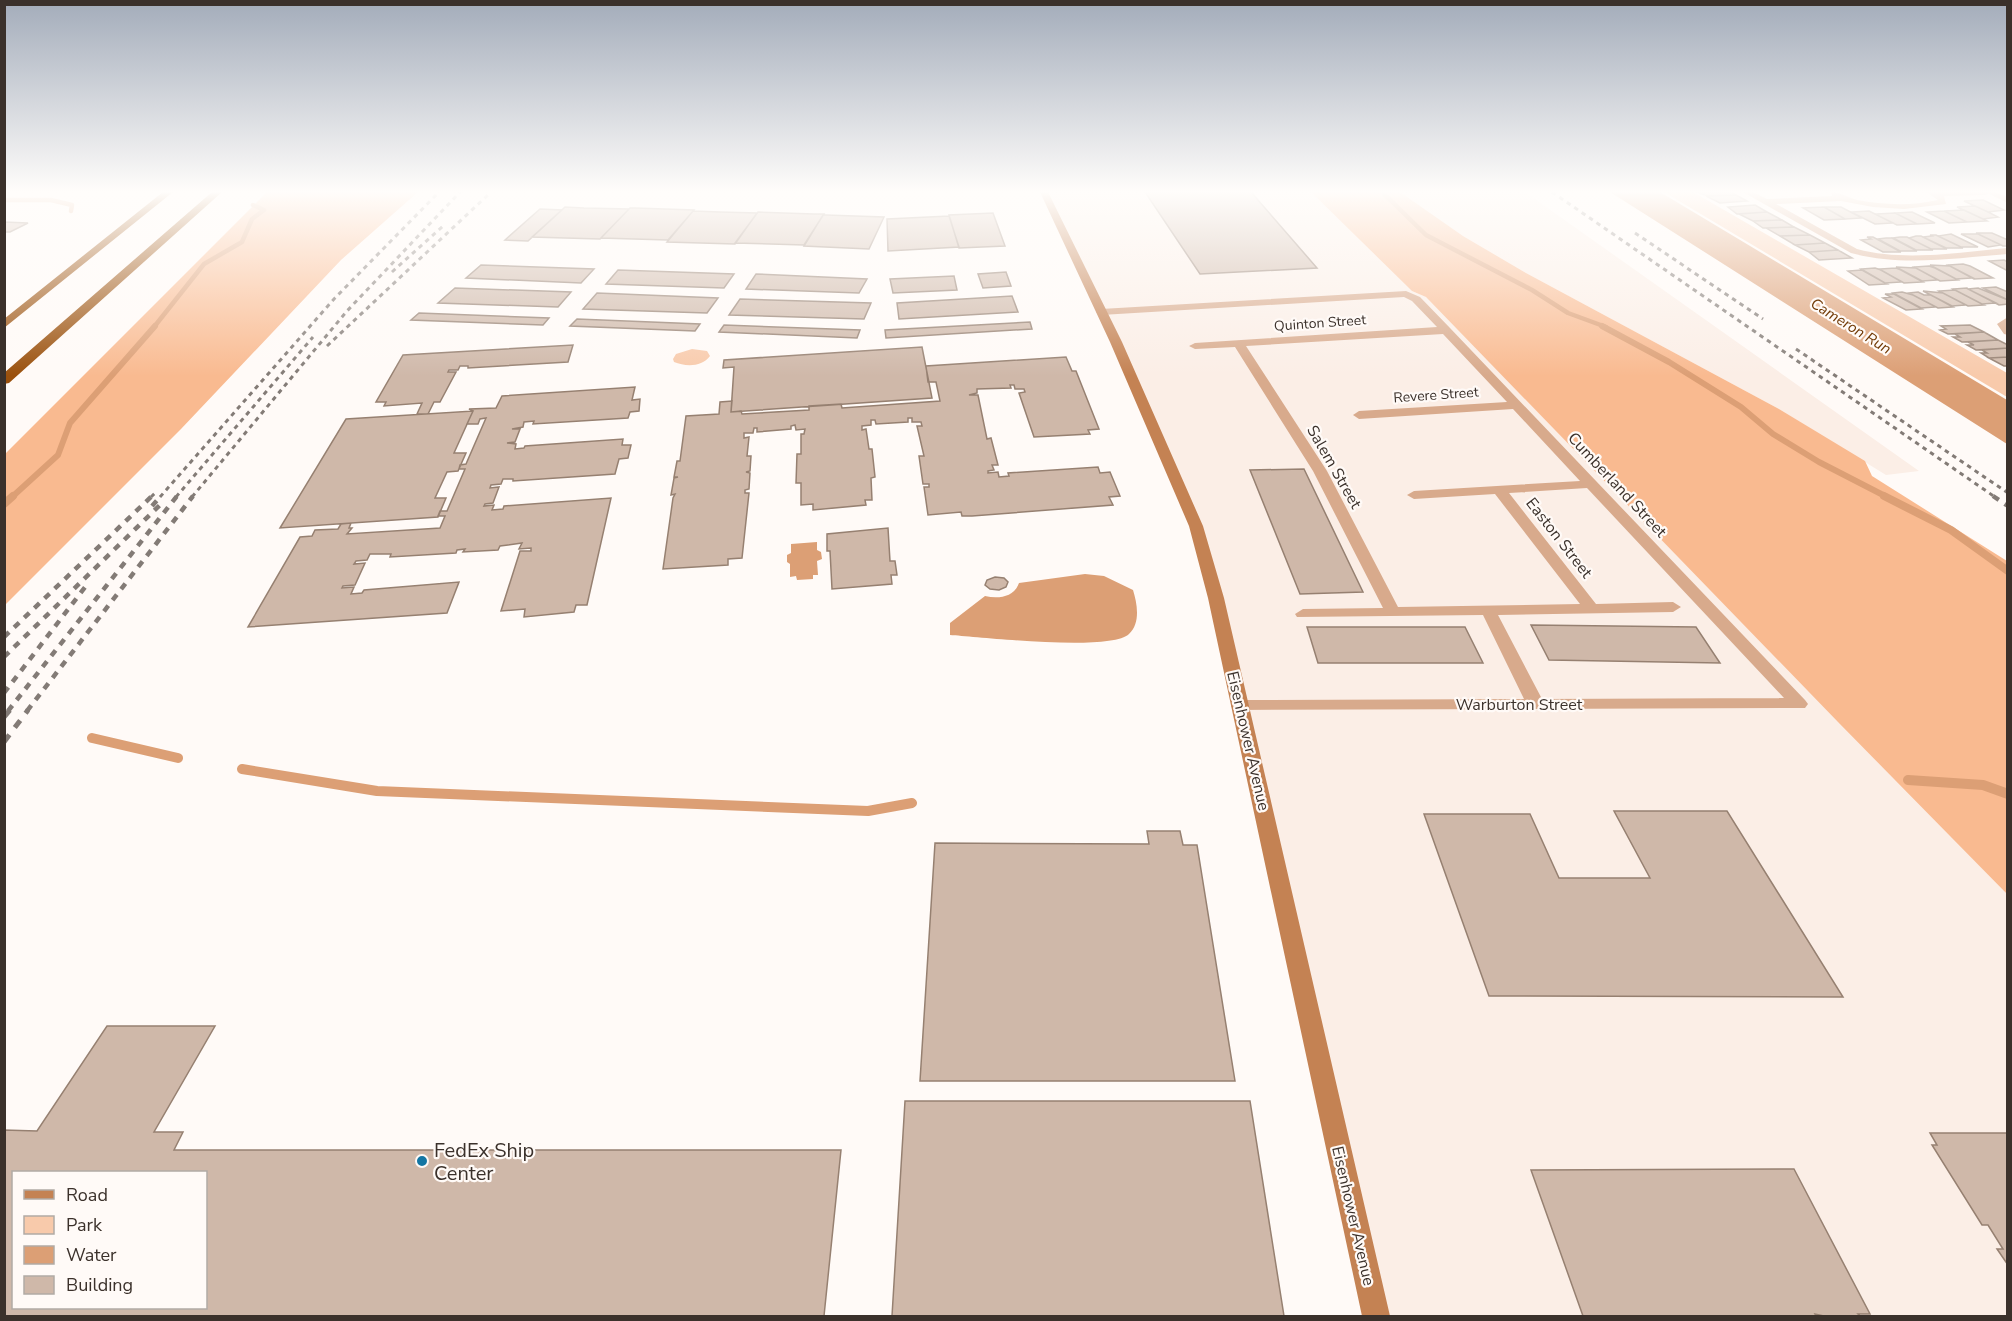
<svg xmlns="http://www.w3.org/2000/svg" width="2012" height="1321" viewBox="0 0 2012 1321" font-family="'Nunito Sans',sans-serif">
<style>
.built{fill:#fbeee6}
.green{fill:#f8caab}
.forest{fill:#f9ba90}
.water{fill:#dc9f75}
.lines{fill:none;stroke-linecap:round;stroke-linejoin:round}
.stream-far3{stroke:#dc9f75;stroke-width:4.5}
.stream-far2{stroke:#dc9f75;stroke-width:6}
.stream-far1{stroke:#dc9f75;stroke-width:8}
.stream{stroke:#dc9f75;stroke-width:10}
.building{fill:#cfb8a9;stroke:#968071;stroke-width:1.5;fill-rule:evenodd}
.minor{fill:#d8aa8c;fill-rule:evenodd}
.tertiary{fill:#d8aa8c;fill-rule:evenodd}
.secondary{fill:#c48253;fill-rule:evenodd}
.motorway{fill:#9a500c;fill-rule:evenodd}
.rail-far2{stroke:#837b76;stroke-width:3;stroke-dasharray:4.5 4.5;stroke-linecap:butt}
.rail-far1{stroke:#837b76;stroke-width:4.5;stroke-dasharray:7 7;stroke-linecap:butt}
.rail{stroke:#837b76;stroke-width:5;stroke-dasharray:9 9;stroke-linecap:butt}
.poi-dot{fill:#1476a3;stroke:#fffaf7;stroke-width:2}
.labels{text-anchor:middle;dominant-baseline:central;stroke-width:4.5;stroke-linejoin:round;paint-order:stroke}
.far-street-label{font-size:14px;fill:#3b312b;stroke:#fffaf7}
.far-water-label{font-size:15px;font-style:italic;fill:#713a06;stroke:#fffaf7}
.street-label{font-size:16px;fill:#3b312b;stroke:#fffaf7}
.near-poi-label{font-size:20px;fill:#3b312b;stroke:#fffaf7;text-anchor:start}
</style>
<rect width="100%" height="100%" fill="#fffaf7"/>
<path class="built" d="M1043,192H1311L1412,291L1426,297L2007,894V1316H1377L1192,517Z
M1400,192H1525L1919,471L1886,475L1779,409L1526,273L1463,236Z"/>
<path class="green" d="M1664,192H1693L2007,373V397Z
M692,349L707,351L710,356C702,367 686,367 674,362L673,359L676,354Z"/>
<path class="forest" d="M267,192H418L341,260L181,429L5,605V454Z
M1311,192H1400L1463,236L1526,273L1779,409L1865,461L1872,476L2007,561V894L1838,722L1426,297L1412,291Z"/>
<path class="water" d="M1610,192H1660L2007,400V444Z
M817,542V550L821,552L822,559L817,561L818,575H813V579L797,580L796,576L790,577V564L787,562V555L791,553V544Z
M1085,574L1104,576L1133,590C1137,603 1141,623 1129,634C1110,652 981,637 950,635V623L985,596C999,599 1014,597 1019,583Z"/>
<g class="lines">
<path class="stream-far3" d="M1382,192L1426,235L1532,290L1568,313L1606,327
M4,200H51L72,205L71,211
M154,327L204,264L242,242L252,219L264,210L253,205"/>
<path class="stream-far2" d="M1602,326L1669,362L1741,407L1773,434L1819,462L1887,497
M12,497L58,455L70,423L155,326"/>
<path class="stream-far1" d="M1884,496L1951,530L2008,571
M4,504L13,496"/>
<path class="stream" d="M92,738L178,758
M242,769L377,791L868,811L912,803
M1908,780L1983,785L2008,794"/>
</g>
<path class="building" d="M1145,192H1251L1317,268L1200,274Z
M1697,192H1730L1736,195L1708,196Z
M1736,195L1747,201L1720,203L1706,196Z
M1983,200L2004,210L1988,212L1964,201Z
M1755,205L1767,212L1737,214L1728,207Z
M1975,206L1988,212L1998,217L1983,219L1957,207Z
M565,207L584,208L629,209L600,239L532,237Z
M1824,207H1841L1862,218L1845,219Z
M1824,207L1845,219L1824,220L1803,208Z
M630,208H635L694,210L668,240L601,238Z
M540,209L562,210L528,241L505,240Z
M1964,210L1983,219L1987,221L1967,222L1944,211Z
M693,211L720,212L757,213L735,244L667,242Z
M1869,211L1893,223L1875,224L1851,212Z
M1944,211L1967,222L1949,223L1927,212Z
M758,212L814,214H824L804,245L735,243Z
M1767,212L1782,220L1753,221L1739,214Z
M1912,212L1935,223L1917,224L1895,213Z
M993,213L1005,246L959,248L949,215Z
M1895,213L1917,224L1897,225L1875,214Z
M823,215H826L884,217L869,249L804,246Z
M949,216L959,247L888,251L887,219Z
M1782,220L1794,227L1763,228L1753,221Z
M4,222L28,223L10,232H4Z
M1794,227L1810,235L1780,236L1766,228Z
M1976,233H1992L2008,240V246H2003Z
M1951,234L1978,247H1961L1938,236Z
M1961,234H1978L2001,245L1988,247Z
M1810,235L1825,243L1795,245L1780,236Z
M1930,235H1936L1963,248H1946L1923,237L1932,236Z
M1916,236H1921L1947,249H1931L1909,238Z
M1867,237H1873L1901,252H1883L1861,240L1871,239Z
M1900,237H1907L1933,250H1916L1893,238Z
M1886,238H1892L1917,251H1900L1878,239Z
M1825,243L1838,250L1809,252L1795,245Z
M1838,250L1852,258L1819,260L1809,252Z
M2004,260L2008,262V271L1989,261Z
M1963,264L1970,266L1993,278L1974,279L1948,265Z
M481,265L594,269L581,283L466,278Z
M1930,265L1950,266L1973,278L1956,279Z
M1929,266L1935,268L1958,280L1940,281L1914,267Z
M1896,267L1916,268L1938,280L1922,281Z
M1875,268L1881,270L1902,282L1885,283L1861,269Z
M1896,268L1901,270L1923,282L1904,283L1879,269Z
M618,270L734,274L724,288L606,284Z
M1862,270L1885,283L1887,284L1869,285L1848,271Z
M1006,272L1011,286L983,288L978,274Z
M756,274L867,279L859,293L746,289Z
M954,276L957,290L893,293L890,279Z
M455,288L571,292L558,307L438,303Z
M1967,288L1968,289L1996,303L1982,304L1953,289Z
M1978,288L2008,300V304L1999,305L1968,289Z
M1983,288L1996,287L2008,292V300Z
M1955,290L1982,304L1984,305L1968,306L1939,291Z
M1923,291L1943,293L1966,305L1952,306Z
M1902,292L1913,295L1936,307L1921,308L1893,293Z
M1918,292L1924,295H1931L1953,307L1938,308L1909,293Z
M597,293L718,298L707,313L583,309Z
M1885,294H1894L1922,309L1906,310L1883,298L1891,297Z
M1012,296L1018,312L899,319L897,303Z
M740,299L871,303L864,319L729,315Z
M419,313L549,318L543,325L411,320Z
M577,319L700,324L695,331L570,326Z
M1030,322L1032,329L886,338L885,330Z
M724,325L860,330L857,338L719,332Z
M1970,325L1984,332L1948,334L1940,330L1946,329L1941,326Z
M1984,332L1998,340L1962,342L1953,337H1960L1955,334Z
M1998,340L2008,345V348L1976,350L1967,345H1974L1968,342Z
M573,345L568,362L468,368V366H460L458,370H449L448,372H456L440,402H434L428,414H417L422,403L384,406L386,402H376L403,355Z
M922,347L932,398L731,412L734,367L723,368L724,360Z
M2008,348V357L1989,358L1981,353H1987L1982,350Z
M1066,357L1072,371H1076L1099,429L1088,430L1090,434L1034,437L1019,393L1025,392L1024,389H1015L1014,385H1010L1011,388L977,389V393L969,395H978L987,439L991,438L998,465H992L994,470L988,471V473L998,472L999,477L1009,476L1008,473L1098,467L1100,473L1110,472L1120,496L1109,497L1113,505L972,516H962L961,512L928,515L924,487H929V484H923L919,456H924L917,426H922L921,422H912V418H908V422L876,424L875,420H871V425L862,426V430L866,429L869,449H872L875,477L871,478L872,500H865L866,505L813,510V504L801,505V483H796L797,454H801V434H804L805,429L796,430L795,425L791,426V429L757,432V428H754L753,433H744V438L749,437L747,456H751L750,471L746,472L750,473L749,489L745,490V493H749L742,558L728,559V565L663,569L673,498L675,494L671,495L674,478L678,477H674L677,461H680L686,416L719,414L720,402L732,401L731,412L741,411L742,414L809,410V406L841,404L842,408L940,401L936,382H928L926,366Z
M2008,357V366H2004L1989,358Z
M635,387L632,400L640,399L639,411L630,412L628,418L533,424L534,421L524,422L523,427L512,429H520L515,442L507,443L516,444L515,449L524,448L525,446L623,439L622,445H631L628,458L619,459L615,474L513,481V479H503L501,484L491,485L490,488L499,487L493,503L485,504L484,506L494,505L492,510L503,509L504,506L611,498L587,605H576L574,612L524,617L525,609L501,611L520,551H531V548L519,549L522,543L500,546L498,550L463,552L465,549L457,550L456,553L390,557L391,554H370L367,560L356,561L354,564L365,563L355,585L343,586L342,588L354,587L351,594L362,593L364,590L459,582L447,613L248,627L300,537L312,536L315,530L338,529L341,524L351,523L349,528H352L347,534L440,528L445,516H438L440,511H447L465,469H459L460,465L466,464L486,418L480,419L478,424H467L473,411L469,409L496,408L502,396Z
M473,411L454,453H466L458,471L447,472L435,498H446L438,517L280,528L346,419Z
M1304,469L1363,592L1300,594L1250,470Z
M888,528L890,561H895L897,575H891L892,584L832,589L830,551H827V534Z
M995,577L1004,578L1008,582L1006,587L999,590L990,589L985,585L987,580Z
M1531,625L1696,627L1720,663L1549,660Z
M1307,627H1465L1483,663H1318Z
M1614,811H1727L1843,997L1489,996L1424,814H1530L1559,878H1650Z
M1147,831H1180L1183,845H1197L1235,1081H920L935,843L1149,844Z
M107,1026H215L154,1132H183L174,1150H841L824,1316H4V1130L37,1131ZM14,1172H206V1308H14Z
M905,1101H1250L1284,1316H892Z
M1930,1133H2008V1265L1997,1249H2003L1988,1225H1982L1932,1145H1937Z
M1794,1169L1870,1314H1858L1860,1316H1824L1815,1314L1816,1316H1583L1531,1170Z"/>
<g class="lines">
<path class="minor" d="M1743,192H1753L1767,199L1832,196L1831,192C1840,192 1847,197 1857,200C1883,205 1912,206 1938,200L1926,192H1990L1986,195L1944,196L1946,204L1904,209L1873,207L1841,201L1776,204L1857,249C1906,262 1959,252 2008,248V254C1955,258 1902,267 1851,253Z
M1406,291L1420,297L1450,328L1805,700L1808,704L1805,708L1234,710L1231,706L1234,702L1240,700L1524,699L1483,615L1297,617L1295,614L1303,609L1383,608L1313,471L1235,347L1195,349L1189,346L1195,343L1437,327L1412,301L1404,297L1101,315L1096,312L1101,309ZM1443,334L1507,402L1359,411L1353,415L1359,419L1513,409L1580,481L1414,491L1407,495L1414,499L1495,494L1580,604L1398,607L1327,471L1246,346ZM1587,488L1784,698L1542,699L1498,615L1673,612L1681,607L1673,602L1596,604L1509,493Z
M2008,317V335L2004,334L1997,324Z"/>
<path class="tertiary" d="M1985,192H1995L2008,197V203Z"/>
<path class="secondary" d="M1040,192H1048L1122,342L1203,526L1224,598L1390,1316H1362L1208,598L1189,526L1110,342Z"/>
<path class="motorway" d="M163,192H173L4,328V319Z
M212,192H222L9,383L4,384V373Z"/>
<path class="rail-far2" d="M1552,192L1995,497
M1635,233L1763,319
M392,272L443,226
M327,346L491,192
M1796,349L2008,493
M151,497L157,491
M160,497L334,299L439,192
M176,497L313,337
M192,497L347,311L460,192"/>
<path class="rail-far1" d="M1993,496L2008,506
M152,506L161,496
M4,637L152,496
M4,657L162,503
M4,693L89,582
M8,711L177,496
M27,711L193,496"/>
<path class="rail" d="M4,717L10,710
M4,742L28,710"/>
</g>
<linearGradient id="sky" x2="0" y2="1"><stop stop-color="#a3acba"/><stop offset="0.51" stop-color="#fffdfb"/><stop offset="1" stop-color="#fffdfb" stop-opacity="0"/></linearGradient>
<rect width="2012" height="376" fill="url(#sky)"/>
<circle class="poi-dot" cx="422" cy="1161" r="6"/>
<g class="labels">
<g class="far-street-label">
<text transform="translate(1320 323) rotate(-4)">Quinton Street</text>
<text transform="translate(1436 395) rotate(-4)">Revere Street</text>
</g>
<g class="far-water-label">
<text transform="translate(1851 326) rotate(32)">Cameron Run</text>
</g>
<g class="street-label">
<text transform="translate(1334 467) rotate(60)">Salem Street</text>
<text transform="translate(1617 485) rotate(47)">Cumberland Street</text>
<text transform="translate(1559 538) rotate(52)">Easton Street</text>
<text x="1519" y="705">Warburton Street</text>
<text transform="translate(1248 741) rotate(77)">Eisenhower Avenue</text>
<text transform="translate(1353 1216) rotate(77)">Eisenhower Avenue</text>
</g>
<g class="near-poi-label">
<text x="434" y="1150">FedEx Ship<tspan x="434" dy="23">Center</tspan></text>
</g>
</g>
<rect width="2012" height="1321" fill="none" stroke="#3b312b" stroke-width="12"/>
<rect x="12" y="1171" width="195" height="138" fill="#fffaf7" stroke="#b1aaa5" stroke-width="1.5"/>
<rect x="24" y="1190" width="30" height="9" fill="#c48253" stroke="#b1aaa5" stroke-width="1.5"/>
<text x="66" y="1201" font-size="18" fill="#3b312b">Road</text>
<rect x="24" y="1216" width="30" height="18" fill="#f8caab" stroke="#b1aaa5" stroke-width="1.5"/>
<text x="66" y="1231" font-size="18" fill="#3b312b">Park</text>
<rect x="24" y="1246" width="30" height="18" fill="#dc9f75" stroke="#b1aaa5" stroke-width="1.5"/>
<text x="66" y="1261" font-size="18" fill="#3b312b">Water</text>
<rect x="24" y="1276" width="30" height="18" fill="#cfb8a9" stroke="#b1aaa5" stroke-width="1.5"/>
<text x="66" y="1291" font-size="18" fill="#3b312b">Building</text>
</svg>
